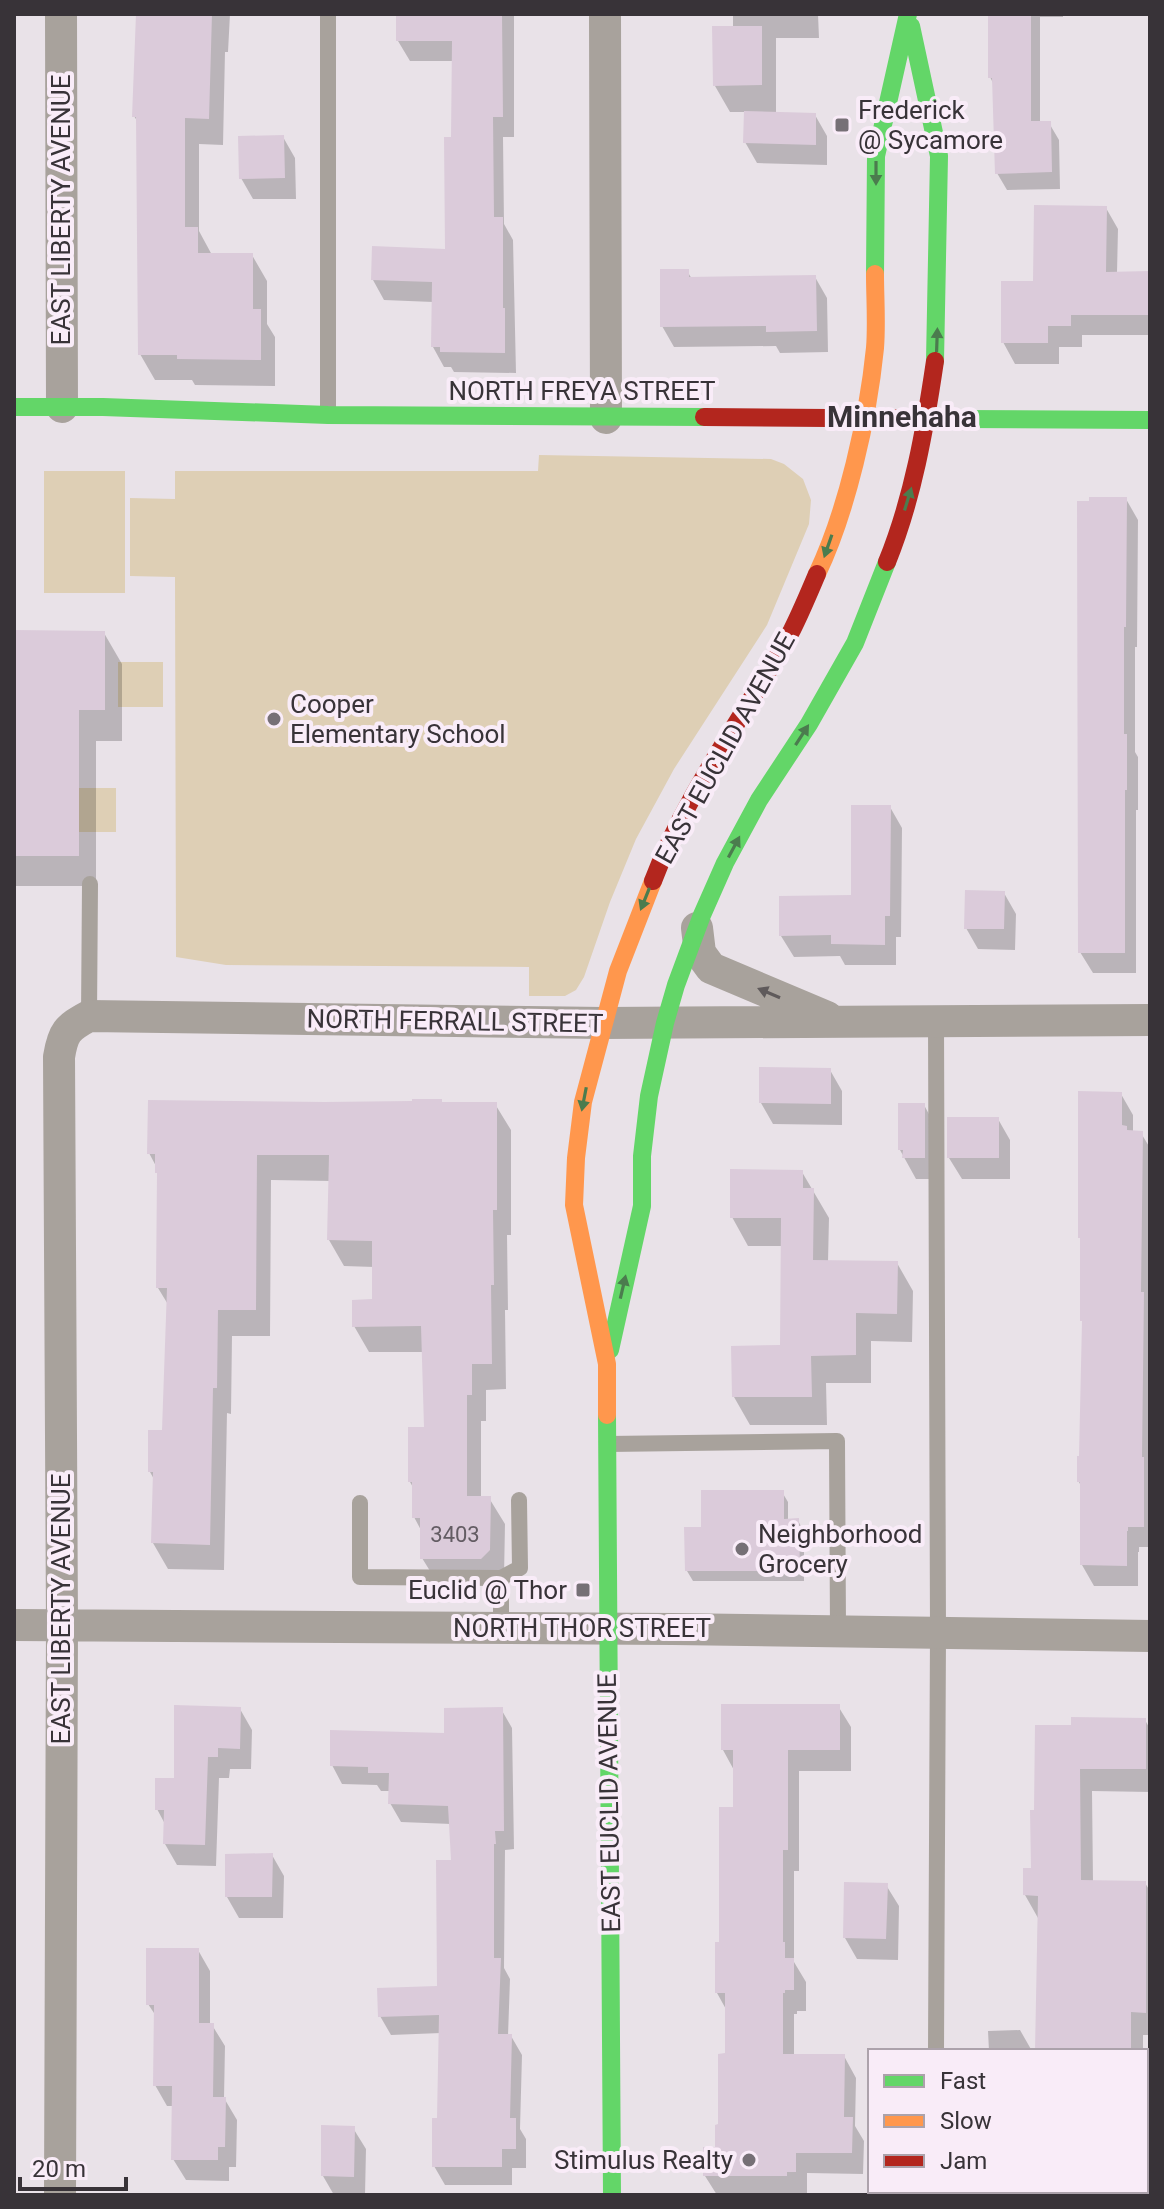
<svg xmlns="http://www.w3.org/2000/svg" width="1164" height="2209" viewBox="0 0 1164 2209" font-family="Roboto,sans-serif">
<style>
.green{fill:#decfb5}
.shadow{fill:#0003}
.building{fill:#dbcbda}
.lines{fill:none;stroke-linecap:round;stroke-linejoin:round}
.lane{stroke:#a8a29c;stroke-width:16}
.street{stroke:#a8a29c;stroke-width:32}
.fast{stroke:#63d668;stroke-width:18}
.slow{stroke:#ff974d;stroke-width:18}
.jam{stroke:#b3261e;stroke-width:18}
.oneway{fill:#4b7c4e}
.oneway2{fill:#5f5a5b}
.poi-dot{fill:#767076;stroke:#f9ecf8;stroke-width:3}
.labels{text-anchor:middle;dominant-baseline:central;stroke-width:8;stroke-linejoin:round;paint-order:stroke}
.number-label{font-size:22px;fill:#635c63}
.poi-label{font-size:26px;fill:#383338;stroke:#f9ecf8;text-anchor:start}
.street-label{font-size:26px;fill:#383338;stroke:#f9ecf8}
.quarter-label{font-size:30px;font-weight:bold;fill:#383338;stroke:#f9ecf8}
</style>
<rect width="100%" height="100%" fill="#e9e2e8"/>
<path class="green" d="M539,455L771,459L784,464L803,479L811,500L809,524L767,625L674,769L636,839L610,902L584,977L576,990L565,996H529V967L226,965L176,957L175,577L130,576V498L175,499V471H538Z
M44,471H125V593H44Z
M118,662H163V707H118Z
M79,788H116V832H79Z"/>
<path class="shadow" d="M137,14H230L228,52H225L223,145L199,144V231L212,255H252L267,281V324L275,337V386L195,385L192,380H155L140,354L139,124L134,116Z
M398,14H514V137H503L504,224L513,240L516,373L454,372L451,367H444L433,347V302L384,300L373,280L447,251L453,139L454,61H410L398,41Z
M733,14H818L819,38H776V114L815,115L827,136V165L757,163L745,142L746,112H730L715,86L733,28Z
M990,14H1063V17H1040V123H1049L1059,140L1060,189L1007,190L997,173L994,85L990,77Z
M283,137L295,158L296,199H253L241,178Z
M1106,208L1118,229L1117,273H1150V335H1082V347H1059V364H1015L1003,342L1035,283Z
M687,271L692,279L815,277L827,298L828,352L780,353L776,346L674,347L662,326Z
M1126,499L1138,520L1137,647H1135V752L1138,757V810H1136V973H1093L1080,952Z
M14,633H104L122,664V741H96V886H14Z
M890,807L902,828L901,937H896V965H845L840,956L794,957L781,936L853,897Z
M1004,893L1016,914L1015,950L978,949L966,928Z
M830,1070L842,1091V1125L773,1124L761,1103Z
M1121,1094L1133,1115V1133H1141L1150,1148V1547H1139V1552H1138V1586H1094L1082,1565V1488L1079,1482L1081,1458L1084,1324L1082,1320V1241L1080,1238Z
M441,1101L443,1104H495L511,1130V1235H507L508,1310H505L506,1389L486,1390V1421H481V1498H489L505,1524L504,1577L438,1584L422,1558V1532L414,1517V1489L410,1482L426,1429L424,1352H369L354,1326L374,1301V1267L344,1266L329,1240L331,1181L271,1180L270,1336H232L231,1414L227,1413L224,1570L168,1569L153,1543L155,1481L150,1472L164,1432L169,1306L158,1288L157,1168L149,1153L325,1104Z
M924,1105L936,1127V1179H916L900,1150Z
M998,1119L1010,1140V1179H962L949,1158Z
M802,1172L829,1218L828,1262L897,1263L913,1291L912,1342L871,1341V1383H826L827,1425H750L734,1397L782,1347L783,1246H748L732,1217Z
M782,1492L788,1502V1521H798L804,1531V1581H693L687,1571L703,1528Z
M838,1706L851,1727V1771H799V1871H794V1962L806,1982V2011H797V2014H794V2056H844L856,2078L855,2126L864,2141L863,2174L807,2173V2193H798V2195H717L705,2176L717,2149L727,2055V2011L717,1993L735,1809V1772L723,1750Z
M240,1709L252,1730L251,1769H230L229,1778H219L216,1866L177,1865L165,1844V1824L157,1809L176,1780Z
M501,1709L512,1728L514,1849L505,1850L504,1968L510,1979L508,2036H511L522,2055L520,2129L526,2139V2168H512V2185H445L434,2166L439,2120L441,2033L391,2035L380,2016L439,1988L453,1862L451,1824L401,1822L390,1803V1791H381L377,1785L342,1784L332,1765L446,1735Z
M1145,1720L1150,1729V1792L1092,1791L1093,1882L1145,1883L1150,1891V2035H1143V2051H1037L1038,1918L1025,1895L1033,1870L1036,1812L1073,1727Z
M272,1855L284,1876L283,1918H239L227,1897Z
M886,1885L899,1906L898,1960L857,1959L845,1938Z
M198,1950L210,1971V2025H212L225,2046L224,2098L237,2120L236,2167H229V2181L186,2180L173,2159L174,2106H167L155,2085L156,2016L148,2004Z
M1020,2030L1032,2051H989L988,2031Z
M353,2128L366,2149L365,2195H334L323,2176Z"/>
<path class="building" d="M136,14H212L209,119L185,118V227H198V253H253V309H261V360L177,359V355H138L136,117H132Z
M396,14H502L503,117H493L494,217H503V308H505V353L440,352V347H431L432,282L371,280L372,246L445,249L444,137H451L452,41H396Z
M988,14H1031V121H1051L1052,172L995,174L992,78H988Z
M712,26H762V85L713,86Z
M744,111L816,113V145L743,143Z
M284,135L285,178L239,179L238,136Z
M1034,205L1107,206L1106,272L1150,271V315H1071V326H1048V343H1001V281H1033Z
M660,269H689V277L816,275L817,331L766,332V326L660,327Z
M1089,497H1127L1126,627H1124V734H1127V790H1125V953H1078L1077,501H1089Z
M14,630L105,631V710H79V856H14Z
M851,805H891L890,916H885V945L831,944V935L779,936V896L851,895Z
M965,890L1005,891L1004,929H964Z
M759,1067L831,1068V1104L759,1103Z
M1078,1091L1122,1092V1125L1127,1126V1130L1143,1131L1141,1292H1144L1142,1457H1144V1527H1128V1531H1127V1566L1080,1565V1482H1077V1456H1079L1082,1321H1080V1238H1078Z
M412,1099H442V1102H497V1210H493L494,1285H491L492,1364H472V1395H467V1496H491L490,1550L481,1559H420V1518H412V1482H408V1427H424L421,1326L352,1327V1300L372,1299V1241L327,1240L329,1155H257L256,1310H218L217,1388H213L210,1545L151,1543L153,1472H148V1430H162L167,1288H156L157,1173H155V1154H147L148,1100L325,1102L412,1101Z
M898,1103H925V1158H902L903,1150H898Z
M947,1117H999V1158H947Z
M730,1169L803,1170V1188H814L813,1260L898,1261L897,1314L856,1313V1355L811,1356L812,1397H732L731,1346L780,1345L781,1218H730Z
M701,1490H784V1519L799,1518L800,1571H685L684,1527H701Z
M721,1704H840V1750H788V1850H783V1942H785V1958H794V1990H785V1993H783V2054H845L844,2117H853L852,2153H796V2172H787V2176H703V2147H715V2125L718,2124V2054L725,2053V1993H715V1942H719V1807H733V1750H721Z
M174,1705L241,1707L240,1749L218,1748V1757H208L205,1845L163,1844L164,1810H155V1778H174Z
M503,1707L504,1831H495L496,1844H494V1958H501L498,2034H512L510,2118H516V2149H502V2167H432V2118H437L439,2015L378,2017L377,1988L437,1986L436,1860H451L448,1806L388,1804L389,1773H368V1767L330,1766V1730L444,1733V1708Z
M1071,1717L1146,1718V1769H1080L1081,1880L1146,1881V2013L1131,2012V2051H1035L1038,1896L1023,1895V1868H1031L1030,1810H1034L1035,1725H1071Z
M273,1853L272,1897H225V1854Z
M844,1882L888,1883L886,1939L843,1938Z
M146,1948H199V2023H214L213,2097H226L225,2147H218V2160H171L172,2086H153L154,2005H146Z
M321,2125L355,2126L354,2177L321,2176Z"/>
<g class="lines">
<path class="lane" d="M328,14V413
M89,1016L90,884
M608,1444L837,1441L838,1631
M360,1503V1577L501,1578L520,1568L519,1500
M501,1578V1628
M936,2051L938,1633L936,1022
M935,2195V2191"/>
<path class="street" d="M61,14L62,407
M605,14L606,418
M697,928L700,953L711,968L827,1017
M14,1625L673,1629L1150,1636
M60,2195L62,1625L59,1057C63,1032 67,1028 89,1016L603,1023L1150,1020"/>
<path class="fast" d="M911,26L939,156L935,361
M875,274L876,156L908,14
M14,407H103L328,415L704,417
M959,419L1150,420
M610,1350L642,1206V1156L649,1096L665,1023L676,985L702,915L725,863L759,800L809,724L855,643L887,562
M607,1415L612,2195"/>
<path class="slow" d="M817,574C847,511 868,418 875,348C877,324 875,298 875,274
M607,1415V1364L574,1205L576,1158L583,1102L618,971L653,881"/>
<path class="jam" d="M704,417L959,419
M887,562C913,498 925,429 935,361
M653,881C687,791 746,714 792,630C801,612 809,593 817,574"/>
</g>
<defs><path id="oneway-solid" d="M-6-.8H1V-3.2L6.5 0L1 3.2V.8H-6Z" transform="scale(2)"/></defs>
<g class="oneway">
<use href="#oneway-solid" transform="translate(876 173) rotate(90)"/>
<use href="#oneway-solid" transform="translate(937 340) rotate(-88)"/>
<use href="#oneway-solid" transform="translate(908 499) rotate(-73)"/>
<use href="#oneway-solid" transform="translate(828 546) rotate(109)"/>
<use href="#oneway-solid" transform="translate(802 735) rotate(-57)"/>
<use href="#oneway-solid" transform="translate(734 847) rotate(-62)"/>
<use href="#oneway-solid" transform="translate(645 899) rotate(112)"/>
<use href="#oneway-solid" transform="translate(584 1099) rotate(101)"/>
<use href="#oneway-solid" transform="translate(623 1287) rotate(-77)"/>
</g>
<use class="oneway2" href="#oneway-solid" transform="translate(769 993) rotate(-157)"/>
<g class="poi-dot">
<rect x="834" y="117" width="16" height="16" rx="4"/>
<circle cx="274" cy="719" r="8"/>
<circle cx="742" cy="1549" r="8"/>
<rect x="575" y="1582" width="16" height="16" rx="4"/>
<circle cx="749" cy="2160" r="8"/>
</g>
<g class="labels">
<g class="number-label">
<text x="455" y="1534">3403</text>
</g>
<g class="poi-label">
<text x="858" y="110">Frederick<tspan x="858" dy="30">@ Sycamore</tspan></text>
<text x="290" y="704">Cooper<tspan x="290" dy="30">Elementary School</tspan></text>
<text x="758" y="1534">Neighborhood<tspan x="758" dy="30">Grocery</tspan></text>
<text x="567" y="1590" text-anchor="end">Euclid @ Thor</text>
<text x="733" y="2160" text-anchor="end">Stimulus Realty</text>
</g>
<g class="street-label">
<text transform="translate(61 210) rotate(-90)">EAST LIBERTY AVENUE</text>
<text x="582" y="391">NORTH FREYA STREET</text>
<text transform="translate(725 748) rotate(-61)">EAST EUCLID AVENUE</text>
<text transform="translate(455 1021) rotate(1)">NORTH FERRALL STREET</text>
<text transform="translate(61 1609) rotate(-90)">EAST LIBERTY AVENUE</text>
<text x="582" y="1628">NORTH THOR STREET</text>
<text transform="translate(609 1803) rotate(-91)">EAST EUCLID AVENUE</text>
</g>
<g class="quarter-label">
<text x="902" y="416">Minnehaha</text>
</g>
</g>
<rect width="1164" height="2209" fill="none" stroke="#383338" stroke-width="32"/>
<rect x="868" y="2049" width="280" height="144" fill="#f9ecf8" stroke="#aca2ab" stroke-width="2"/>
<rect x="884" y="2075" width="40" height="12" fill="#63d668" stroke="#aca2ab" stroke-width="2"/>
<text x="940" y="2089" font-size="24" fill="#383338">Fast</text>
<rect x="884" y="2115" width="40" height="12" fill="#ff974d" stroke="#aca2ab" stroke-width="2"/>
<text x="940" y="2129" font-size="24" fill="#383338">Slow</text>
<rect x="884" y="2155" width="40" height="12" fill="#b3261e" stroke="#aca2ab" stroke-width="2"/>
<text x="940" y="2169" font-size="24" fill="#383338">Jam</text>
<path d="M20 2177v12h106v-12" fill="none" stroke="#383338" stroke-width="4"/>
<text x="32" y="2177" font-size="24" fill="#383338" stroke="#f9ecf8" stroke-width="6" paint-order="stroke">20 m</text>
</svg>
